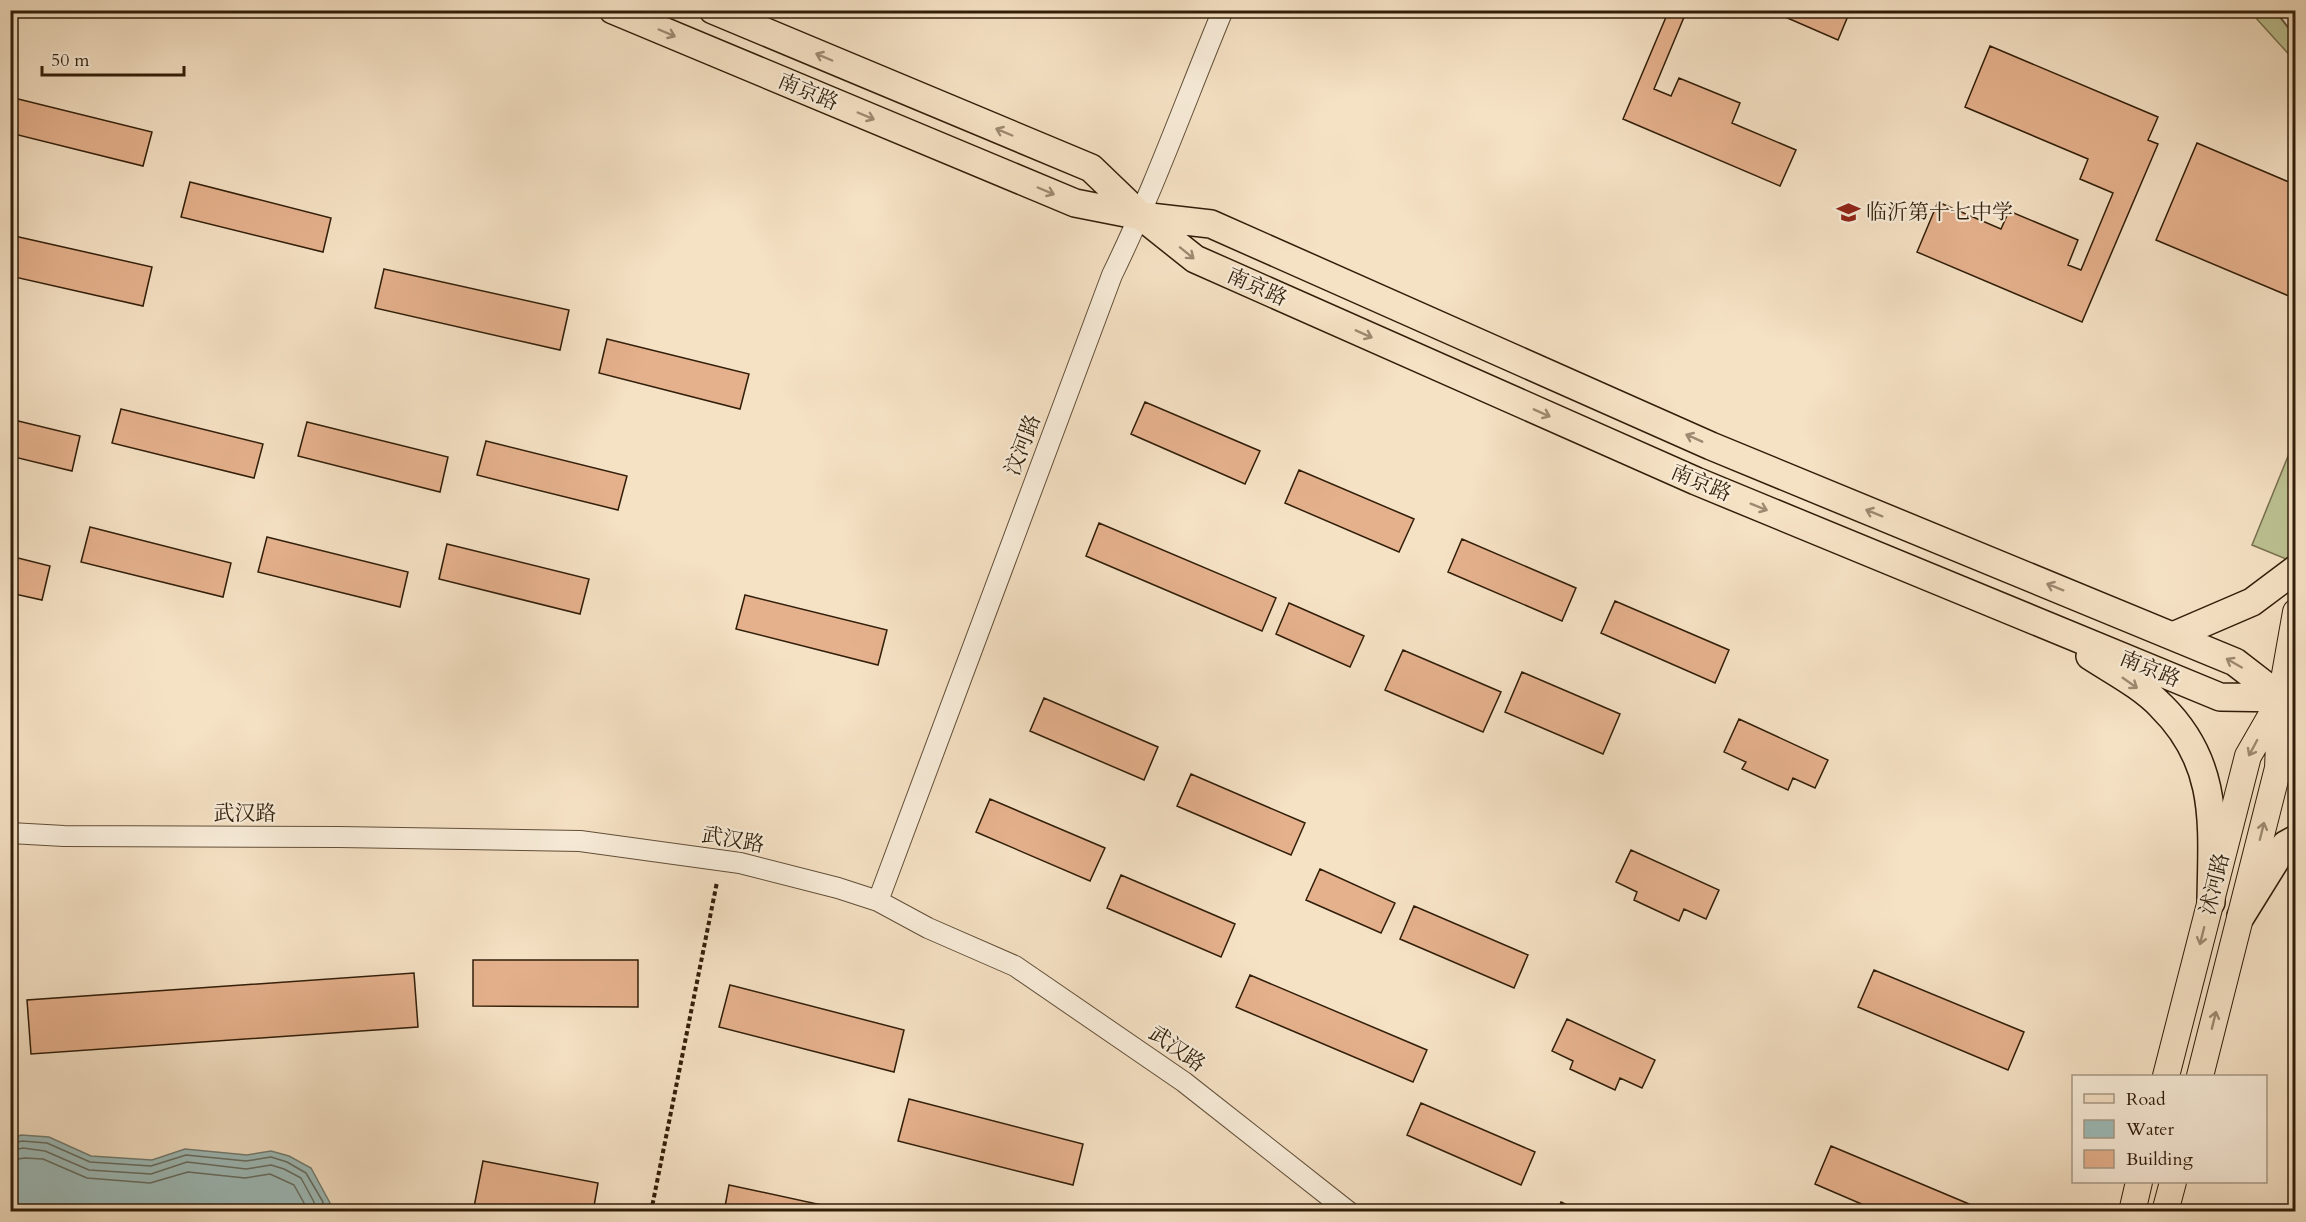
<svg xmlns="http://www.w3.org/2000/svg" width="2306" height="1222" viewBox="0 0 2306 1222" font-family="Cardo,'Noto Serif SC',serif">
<style>
.green{fill:#bdc293;stroke:#77704e;stroke-width:1.5}
.water{fill:#9dbcba;stroke:#727d73;stroke-width:1.5}
.lines{fill:none;stroke-linecap:round;stroke-linejoin:round}
.shore{stroke:#676d62;stroke-width:1.5}
.building{fill:#e5b18d;stroke:#311e09;stroke-width:1.5}
.minor-casing{stroke:#624f38;stroke-width:20}
.tertiary-casing{stroke:#624f38;stroke-width:22}
.primary-casing{stroke:#311e09;stroke-width:28}
.trunk-casing{stroke:#311e09;stroke-width:30}
.path{stroke:#311e09;stroke-width:4;stroke-dasharray:4.5 3;stroke-linecap:butt}
.minor{stroke:#f8ecd9;stroke-width:16}
.tertiary{stroke:#f8ecd9;stroke-width:20}
.primary{stroke:#f5e1c4;stroke-width:26}
.trunk{stroke:#f5e1c4;stroke-width:27}
.oneway{stroke:#9d8970}
.labels{text-anchor:middle;dominant-baseline:central;stroke-width:4.5;stroke-linejoin:round;paint-order:stroke}
.street-label{font-size:21px;fill:#311e09;stroke:#f8ecd9}
.poi-label{font-size:21px;fill:#311e09;stroke:#f8ecd9;text-anchor:start}
</style>
<rect width="100%" height="100%" fill="#f5e1c4"/>
<filter id="stains"><feTurbulence type="fractalNoise" baseFrequency=".00333" numOctaves="4"/><feColorMatrix values="0 0 0 0 .2 0 0 0 0 .09 0 0 0 0 .02 0 0 0 .5 -.17"/></filter>
<radialGradient id="worn" r=".72"><stop offset=".6" stop-color="#630" stop-opacity="0"/><stop offset="1" stop-color="#630" stop-opacity=".3"/></radialGradient>
<path class="green" d="M2248,11H2295V61L2255,17Z
M2295,439V551L2286,559L2252,545Z"/>
<path class="water" d="M21,1135L49,1137L91,1156L152,1160L185,1149L247,1155L271,1151L289,1156L311,1168L330,1203L325,1212L11,1211V1139Z"/>
<g class="lines">
<path class="shore" d="M10,1144L22,1141L47,1143L90,1162L151,1166L186,1155L246,1161L271,1157L287,1162L306,1173L323,1202L320,1212
M10,1151L23,1148L45,1151L89,1170L151,1174L187,1162L246,1169L271,1165L284,1169L301,1178L314,1202L313,1212
M10,1160L25,1158L43,1159L87,1178L150,1183L188,1172L245,1178L270,1174L294,1185L304,1203V1212"/>
</g>
<path class="building" d="M1669,10H1687L1654,89L1671,96L1679,78L1740,103L1732,123L1796,150L1780,186L1623,119Z
M1769,10H1848L1850,11L1838,40Z
M1990,46L2158,117L2148,140L2158,144L2082,322L1917,252L1938,202L2001,229L2009,211L2078,240L2068,265L2081,270L2113,193L2080,179L2088,159L1965,107Z
M10,97L152,132L143,166L10,133Z
M2197,143L2296,185V299L2156,240Z
M190,182L331,218L323,252L181,217Z
M10,235L152,267L143,306L10,276Z
M384,269L569,310L560,350L375,308Z
M607,339L749,374L740,409L599,373Z
M1145,402L1260,451L1245,484L1131,434Z
M121,409L263,444L254,478L112,443Z
M10,419L80,436L72,471L10,456Z
M307,422L448,457L440,492L298,456Z
M486,441L627,476L618,510L477,475Z
M1299,470L1414,519L1399,552L1285,503Z
M1099,523L1276,598L1262,631L1086,556Z
M90,527L231,563L223,597L81,562Z
M267,537L408,572L400,607L258,572Z
M1462,539L1576,588L1562,621L1448,572Z
M447,544L589,579L580,614L439,579Z
M10,556L50,566L42,600L10,593Z
M745,595L887,630L878,665L736,629Z
M1615,601L1729,650L1715,683L1601,633Z
M1289,603L1364,636L1350,667L1276,634Z
M1403,650L1501,692L1483,732L1385,690Z
M1522,672L1620,714L1603,754L1505,712Z
M1044,698L1158,747L1144,780L1030,731Z
M1739,719L1828,760L1815,788L1793,778L1788,790L1742,769L1746,762L1724,752Z
M1191,774L1305,823L1291,855L1177,806Z
M990,799L1105,848L1090,881L976,832Z
M1631,850L1719,890L1706,919L1684,909L1679,921L1634,900L1637,892L1616,882Z
M1320,869L1395,903L1381,933L1306,900Z
M1121,875L1235,924L1221,957L1107,908Z
M1414,906L1528,955L1514,988L1400,939Z
M473,960H638V1007L473,1006Z
M1874,970L2024,1032L2008,1070L1858,1007Z
M414,973L418,1027L31,1054L27,1000Z
M1250,975L1427,1050L1413,1082L1236,1007Z
M730,985L904,1030L894,1072L719,1027Z
M1567,1019L1655,1060L1642,1088L1620,1078L1615,1090L1570,1069L1573,1061L1552,1051Z
M909,1099L1083,1144L1073,1185L898,1141Z
M1421,1103L1535,1152L1521,1185L1407,1135Z
M1831,1146L1981,1209L1980,1212H1880L1815,1184Z
M483,1161L598,1183L593,1212H473Z
M729,1185L822,1205L821,1212H724Z
M1561,1202L1581,1212H1557Z"/>
<g class="lines">
<defs>
<path id="minor" d="M2286,10L2296,23"/>
<path id="tertiary" d="M10,833L64,836L339,837L580,841L740,863L838,888L878,901L928,928L1015,966L1184,1082L1349,1212
M878,901L1112,275C1154,189 1186,99 1223,10"/>
<path id="primary" d="M2166,1076L2248,756L2279,702
M2200,1076L2278,768L2281,697L2296,612
M2132,1212L2139,1182
M2165,1212L2173,1182"/>
<path id="trunk" d="M613,10L1075,203L1141,216L1211,224L1711,446L2235,662L2296,709
M713,10L1091,168L1141,216L1195,259L1696,481L2220,697L2287,698
M2173,636L2252,602L2296,569
M2090,656C2113,671 2142,686 2161,706C2220,764 2212,826 2211,902
M2241,916L2285,845L2296,839"/>
</defs>
<use href="#minor" class="minor-casing"/>
<use href="#tertiary" class="tertiary-casing"/>
<use href="#primary" class="primary-casing"/>
<use href="#trunk" class="trunk-casing"/>
<path class="path" d="M651,1212L717,882"/>
<use href="#minor" class="minor"/>
<use href="#tertiary" class="tertiary"/>
<use href="#primary" class="primary"/>
<use href="#trunk" class="trunk"/>
</g>
<defs><path id="oneway-shaft" d="M-6 0H5M1.5-3L5.5 0L1.5 3" fill="none" stroke-width="1.6" stroke-linecap="round" stroke-linejoin="round" transform="scale(1.5)"/></defs>
<g class="oneway">
<use href="#oneway-shaft" transform="translate(667 33) rotate(23)"/>
<use href="#oneway-shaft" transform="translate(824 57) rotate(-157)"/>
<use href="#oneway-shaft" transform="translate(866 116) rotate(23)"/>
<use href="#oneway-shaft" transform="translate(1004 132) rotate(-157)"/>
<use href="#oneway-shaft" transform="translate(1046 191) rotate(23)"/>
<use href="#oneway-shaft" transform="translate(1187 253) rotate(39)"/>
<use href="#oneway-shaft" transform="translate(1364 334) rotate(24)"/>
<use href="#oneway-shaft" transform="translate(1542 413) rotate(24)"/>
<use href="#oneway-shaft" transform="translate(1694 438) rotate(-156)"/>
<use href="#oneway-shaft" transform="translate(1759 507) rotate(22)"/>
<use href="#oneway-shaft" transform="translate(1874 513) rotate(-158)"/>
<use href="#oneway-shaft" transform="translate(2055 587) rotate(-158)"/>
<use href="#oneway-shaft" transform="translate(2234 663) rotate(-150)"/>
<use href="#oneway-shaft" transform="translate(2130 683) rotate(35)"/>
<use href="#oneway-shaft" transform="translate(2253 748) rotate(118)"/>
<use href="#oneway-shaft" transform="translate(2262 831) rotate(-76)"/>
<use href="#oneway-shaft" transform="translate(2202 936) rotate(104)"/>
<use href="#oneway-shaft" transform="translate(2214 1020) rotate(-76)"/>
</g>
<defs>
<symbol id="school-bare" viewBox="-9 -9 18 18"><path d="M0-5L7-2L0 1L-7-2ZM-4 1L0 2.5L4 1V4Q0 6-4 4Z" fill="#8f2418" stroke="#f8ecd9" stroke-width="2.5" paint-order="stroke"/></symbol>
</defs>
<g fill-rule="evenodd">
<use href="#school-bare" x="1832" y="196" width="33" height="33"/>
</g>
<g class="labels">
<g class="street-label">
<text transform="translate(808 92) rotate(23)">南京路</text>
<text transform="translate(1257 287) rotate(24)">南京路</text>
<text transform="translate(1023 445) rotate(-69)">汶河路</text>
<text transform="translate(1701 483) rotate(23)">南京路</text>
<text transform="translate(2150 669) rotate(22)">南京路</text>
<text x="245" y="813">武汉路</text>
<text transform="translate(733 840) rotate(10)">武汉路</text>
<text transform="translate(2215 884) rotate(-76)">沭河路</text>
<text transform="translate(1177 1049) rotate(35)">武汉路</text>
</g>
<g class="poi-label">
<text x="1866" y="212">临沂第十七中学</text>
</g>
</g>
<rect width="2306" height="1222" fill="none" stroke="#f5e1c4" stroke-width="36"/>
<rect x="12" y="12" width="2282" height="1198" fill="none" stroke="#311e09" stroke-width="3"/>
<rect x="18" y="18" width="2270" height="1186" fill="none" stroke="#311e09" stroke-width="1.5"/>
<rect x="2072" y="1075" width="195" height="108" fill="#f8ecd9" stroke="#a89a86" stroke-width="1.5"/>
<rect x="2084" y="1094" width="30" height="9" fill="#f5e1c4" stroke="#a89a86" stroke-width="1.5"/>
<text x="2126" y="1105" font-size="18" fill="#311e09">Road</text>
<rect x="2084" y="1120" width="30" height="18" fill="#9dbcba" stroke="#a89a86" stroke-width="1.5"/>
<text x="2126" y="1135" font-size="18" fill="#311e09">Water</text>
<rect x="2084" y="1150" width="30" height="18" fill="#e5b18d" stroke="#a89a86" stroke-width="1.5"/>
<text x="2126" y="1165" font-size="18" fill="#311e09">Building</text>
<path d="M42 66v9h142v-9" fill="none" stroke="#311e09" stroke-width="3"/>
<text x="51" y="66" font-size="18" fill="#311e09" stroke="#f8ecd9" stroke-width="4.5" paint-order="stroke">50 m</text>
<rect width="100%" height="100%" filter="url(#stains)"/>
<rect width="100%" height="100%" fill="url(#worn)"/>
</svg>
